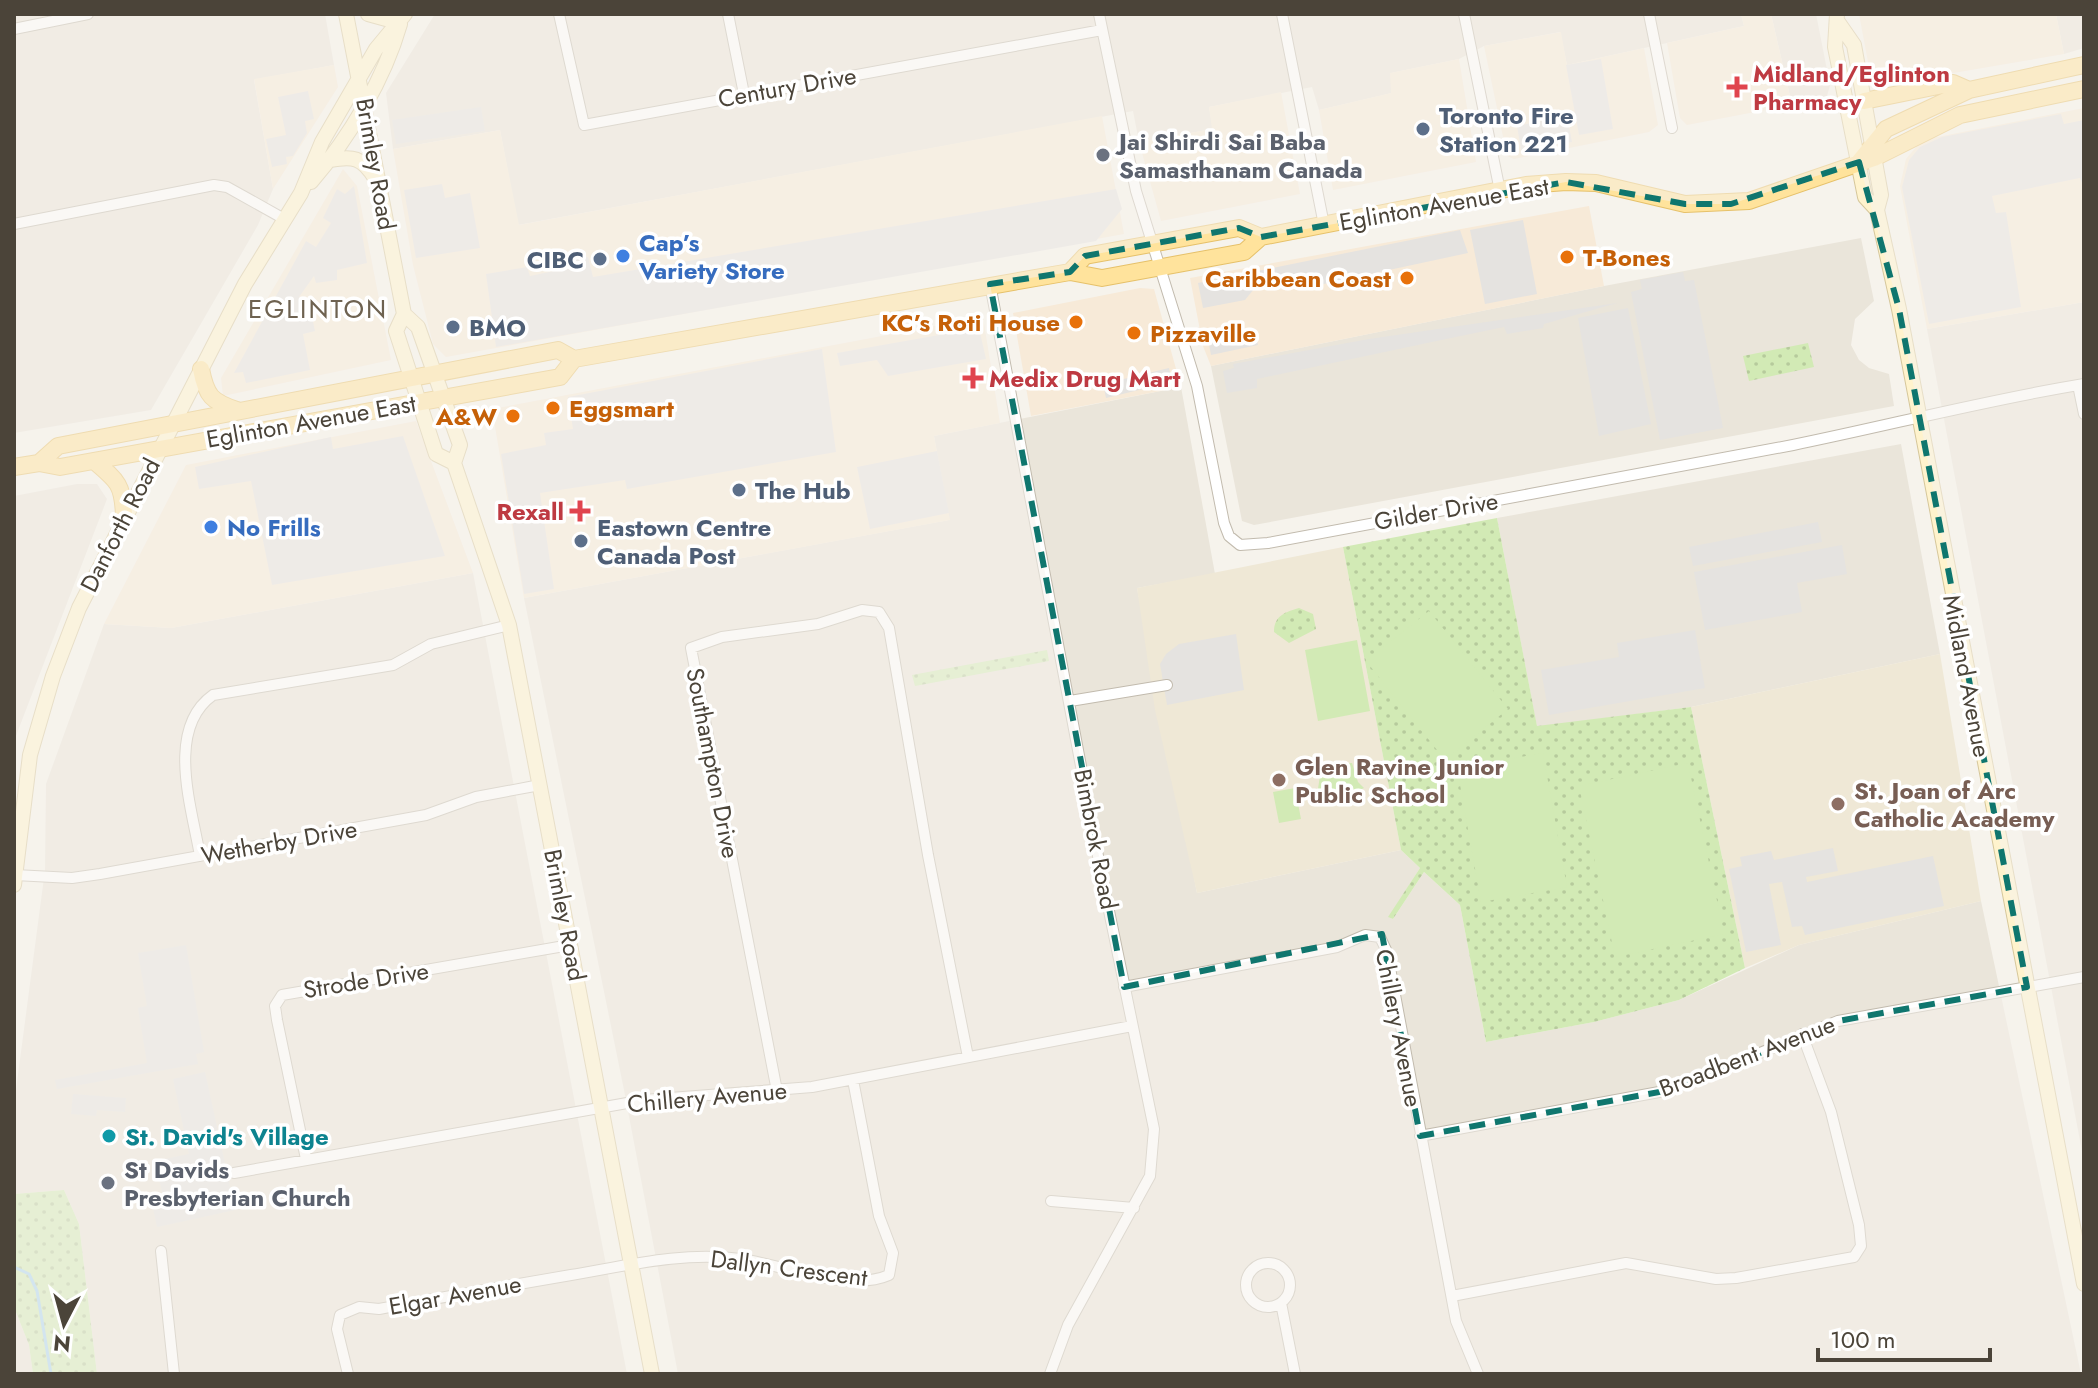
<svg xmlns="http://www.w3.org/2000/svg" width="2098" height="1388" viewBox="0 0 2098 1388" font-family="Jost,sans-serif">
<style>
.residential{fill:#eae5da}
.commercial{fill:#f7ead8}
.education{fill:#efe8d6}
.grass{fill:url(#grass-dots)}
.pitch{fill:#d2eab5}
.parking{fill:#e5e3e0}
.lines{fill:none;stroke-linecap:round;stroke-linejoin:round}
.stream{stroke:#a9d4f2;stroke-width:3}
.street-casing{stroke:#c2bbae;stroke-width:12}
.secondary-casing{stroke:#d6c79b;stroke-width:16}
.primary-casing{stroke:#e6c16a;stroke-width:18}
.street{stroke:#fff;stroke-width:10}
.secondary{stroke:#fff3cd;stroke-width:14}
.primary{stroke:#ffe39c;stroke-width:16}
.marked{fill:none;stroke:#0f766e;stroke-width:6;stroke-dasharray:16 10;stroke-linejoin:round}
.health-dot{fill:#e0444e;stroke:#fff;stroke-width:3}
.service-dot{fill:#5c6f8a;stroke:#fff;stroke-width:3}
.worship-dot{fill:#6b7280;stroke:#fff;stroke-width:3}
.shop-dot{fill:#3f7fe0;stroke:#fff;stroke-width:3}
.food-dot{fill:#e8710a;stroke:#fff;stroke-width:3}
.education-dot{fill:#8d6e63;stroke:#fff;stroke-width:3}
.culture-dot{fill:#0f9aa8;stroke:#fff;stroke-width:3}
.labels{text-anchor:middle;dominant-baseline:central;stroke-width:7;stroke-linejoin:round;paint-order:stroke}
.health-label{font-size:24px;font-weight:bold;fill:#be3a42;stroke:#fff;text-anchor:start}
.street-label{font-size:24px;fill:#4b4439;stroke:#fff}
.service-label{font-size:24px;font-weight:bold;fill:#4e5e75;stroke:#fff;text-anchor:start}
.worship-label{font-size:24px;font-weight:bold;fill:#5b616d;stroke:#fff;text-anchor:start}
.shop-label{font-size:24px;font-weight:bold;fill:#366cbe;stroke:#fff;text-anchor:start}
.food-label{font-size:24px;font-weight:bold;fill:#c56008;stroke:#fff;text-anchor:start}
.education-label{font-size:24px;font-weight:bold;fill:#785e54;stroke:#fff;text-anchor:start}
.culture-label{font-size:24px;font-weight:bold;fill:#0d838f;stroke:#fff;text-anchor:start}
.neighbourhood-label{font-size:26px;letter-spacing:2px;fill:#6e6250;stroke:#fff}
</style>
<defs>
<pattern id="grass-dots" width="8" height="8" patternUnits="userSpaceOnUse" patternTransform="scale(2)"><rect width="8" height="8" fill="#d2eab5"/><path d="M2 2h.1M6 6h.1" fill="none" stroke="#b6ca9c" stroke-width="1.8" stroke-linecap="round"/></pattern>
</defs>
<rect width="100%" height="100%" fill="#f6f3ec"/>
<path class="residential" d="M14,14H325L334,65L254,80L273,189L258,225L151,410L14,433Z
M435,14H1741L1744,26L1567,65L1560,32L1484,46L1459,59L1391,73L1392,93L1319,110L1312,87L1209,107L1213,129L1139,142L1133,111L518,225L500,130L393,149L386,93Z
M1771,14H1816L1830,85L1827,96L1792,105Z
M2056,14H2084V48L2064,54Z
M1861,238L1874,301L1855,319L1851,345L1859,360L1869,368L1889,374L1894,406L1254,525L1242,521L1211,366L1604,286Z
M2084,302V1162L1927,329Z
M1181,387L1215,574L1137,588L1197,893L1401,850L1420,868L1389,917L1393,919L1424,872L1460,905L1486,1042L1594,1022L1679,1000L1799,945L1981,901L2081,1374H678L624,1090L524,598L949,520L934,436Z
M1901,444L1940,654L1691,707L1537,727L1497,518Z
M77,484H97L107,499L14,741V496Z
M473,573L627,1374H97L79,1224L64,1190L14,1194V1105L45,870L46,784L104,624L171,628Z
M14,1307L29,1345L33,1374H14Z"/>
<path class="commercial" d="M1741,14H1771L1792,105L1687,125L1680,118L1667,43L1744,26Z
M1859,14H2056L2064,54L1883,85L1871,78Z
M1561,32L1567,65L1644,48L1658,125L1649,132L1514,159L1507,156L1484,46Z
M1459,59L1476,162L1333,190L1319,110L1391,93L1390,73Z
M334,65L338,87L273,189L254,79Z
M1281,92L1300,194L1161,221L1139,142L1212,129L1209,107Z
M2084,108V302L1927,329L1900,186L1906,159L1922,140Z
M1102,116L1124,234L446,357L433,344L413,265L393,149L500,130L519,225Z
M343,169L357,186L391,360L223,396L221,378Z
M1589,206L1604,286L1211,366L1203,346L1190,278Z
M1140,288L1154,289L1181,387L1031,416L1013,313Z
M983,317L1000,423L934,436L950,520L524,598L492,409Z
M416,421L473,573L171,628L104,624L186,465Z"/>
<path class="education" d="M1343,547L1401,850L1197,893L1155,710L1137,588Z
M1940,654L1981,901L1799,945L1745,968L1691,707Z"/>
<path class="grass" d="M1808,343L1814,367L1749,381L1743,356Z
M1497,518L1537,726L1691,707L1745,968L1679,1000L1594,1022L1486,1042L1460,905L1424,872L1393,919L1388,917L1420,868L1401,850L1343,547Z
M1299,608L1313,614L1316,629L1289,643L1274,632C1274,615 1286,612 1299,608Z
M1047,650L1049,661L915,686L912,675Z
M64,1190L79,1224L97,1374H33L29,1345L14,1307V1194Z"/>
<path class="pitch" d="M1429,611L1508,709L1445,760L1366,661Z
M1357,640L1370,711L1318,721L1305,650Z
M1543,753L1567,887L1481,902L1457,768Z
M1352,763L1358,782L1364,788L1338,800V805L1327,806L1317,795L1320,776L1316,772L1329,764Z
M1688,763L1724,934L1615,957L1579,786Z
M1295,788L1301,819L1279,823L1273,792Z"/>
<path class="parking" d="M1601,59L1613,129L1579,135L1566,65Z
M308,91L314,119L305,121L307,133L293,156L286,157L287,164L272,167L266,139L286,135L278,97Z
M481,107L485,131L396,144L392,120Z
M2061,114L2064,124L2084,120V188L2080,178L1992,196L1996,213L2006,212L2021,307L1929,324L1902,187L1909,160L1920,147L1942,137Z
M1567,116L1572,142L1521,150L1517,126Z
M442,184L445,198L470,193L480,248L416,258L404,190Z
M354,186L367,263L337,270V280L316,283L314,276L299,297L308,298L315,331L303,334L310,370L246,383L243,372L234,373L306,241L316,247L331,223L323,218L337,189L345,194Z
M1116,189L1122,209L1096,241L496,347L486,274L527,267L530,276L568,268L567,260L588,257L593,277Z
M1523,220L1537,294L1485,304L1470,230Z
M1460,230L1468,253L1296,290L1293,280L1254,289L1245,300L1203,308L1198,283Z
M1683,272L1685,281L1694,280L1723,428L1660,440L1631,292L1642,289L1640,280Z
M1617,303L1544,324L1543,328L1507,334L1504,327L1446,339L1257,379V388L1227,393L1223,371L1234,368L1233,364L1369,339Z
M1628,308L1651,424L1599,436L1578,318Z
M979,328L986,359L888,376L877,360L840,366L837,353Z
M1254,329L1258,345L1211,355L1208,339Z
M822,349L836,452L627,489L625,480L540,493L554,589L524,594L501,454L546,445L544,433L573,429L568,397Z
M1169,368L1172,382L1106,398L1103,384Z
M403,436L445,556L272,585L251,481L199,489L195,467L331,437L333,449Z
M937,451L949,513L870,529L857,467Z
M1818,522L1822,542L1693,566L1689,547Z
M1842,545L1847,574L1797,583L1802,612L1705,630L1694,572Z
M1695,630L1705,688L1549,715L1541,670L1619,657L1617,643Z
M1236,634L1244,690L1167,705L1160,664L1166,654L1179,644Z
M1833,848L1838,871L1806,877L1807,882L1933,856L1944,906L1805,935L1802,926L1792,927L1782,882L1769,884L1781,945L1746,952L1729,869L1742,866L1740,857L1771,851L1774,860Z
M186,945L204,1052L196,1054L198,1064L57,1089L55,1080L147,1063L138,1008L147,1006L138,953Z
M205,1072L235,1210L157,1227L152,1203L161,1197L162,1192L155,1161L189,1154L173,1079Z
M73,1094L126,1098L125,1112L97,1110L96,1116L71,1114Z"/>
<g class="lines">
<path class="stream" d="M14,1267L29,1274L37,1291L51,1374"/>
<defs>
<path id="street" d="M559,14L584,125L1102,30
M728,14L744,94
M1099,14L1136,191L1197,386L1224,523L1229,536L1240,545L1268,543C1443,509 1618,479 1793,445C1891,425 1986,400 2084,384
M1282,14L1324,225
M1464,14L1500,191
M1649,14L1672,128
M14,29L88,14
M14,224L214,185L227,187L286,220
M990,284L1101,872L1154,1129L1150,1176L1068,1325L1050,1374
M2078,385L2084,414
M1070,701L1167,685
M200,856C192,808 165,729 213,695L393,665L431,644L509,625
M15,875L72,878L100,874L426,815L476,797L540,785
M1124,987L1337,947L1365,935L1380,937L1387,952L1456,1321L1478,1374
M777,1091L691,648L722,637L818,624L862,610L879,612L889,628L928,855L968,1057
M1420,1136L1670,1090L1838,1021L2084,977
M306,1159L277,1020L275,1006L282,995L570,945
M234,1173L644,1100L812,1087L1132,1026
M1051,1201L1134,1208
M161,1251L174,1374
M1246 1285a22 22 0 1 1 44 0a22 22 0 1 1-44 0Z
M1452,1296L1626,1263L1716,1279L1736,1278L1854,1257L1861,1246L1859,1225L1831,1112L1802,1034
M1281,1303L1295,1374
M348,1374L337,1329L340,1315L359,1307L379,1309C443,1297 507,1286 571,1275C625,1266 684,1251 740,1259C781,1264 849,1293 889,1275L893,1253L879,1216L853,1080"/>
<path id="secondary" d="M346,14L404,314L418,327L460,445L454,463L509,625L652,1374
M368,14L386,19L400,14
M1837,14L1835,47L1865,197L1877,210L1899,309L2084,1284
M1838,22L1854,45L1881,195L1877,210
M330,160C353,156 362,157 375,178
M311,182C349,138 384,80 400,24
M404,314L396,331L436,454L454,463
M14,885L30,755L53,676L79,608L245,284L301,193L322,142L376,49L405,14"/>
<path id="primary" d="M1864,101L1953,83L1969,90
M1859,162L1886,129L1969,90L2084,65
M1070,272L1085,256L1239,228L1261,237
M201,369C206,396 212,402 237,410
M94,461C118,481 123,485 124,516
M39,463L58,446L558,350L574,359L1070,272L1102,278L1244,252L1261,237L1526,185L1566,182L1596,183L1685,204L1749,201L1874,158L1960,115L2084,89
M14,467L39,463L60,467L560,377L574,359"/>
</defs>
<use href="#street" class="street-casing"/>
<use href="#secondary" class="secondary-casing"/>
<use href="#primary" class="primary-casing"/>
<use href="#street" class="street"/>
<use href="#secondary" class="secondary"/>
<use href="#primary" class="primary"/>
</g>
<path d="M0 0H2098V1388H0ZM1859,162L1899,309L2027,987L1838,1021L1670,1090L1420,1136L1382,934L1124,987L990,284L1070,272L1085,256L1239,228L1261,237L1566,182L1685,204H1731Z" fill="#f6f3ec" fill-opacity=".55" fill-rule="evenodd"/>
<path class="marked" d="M1859,162L1899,309L2027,987L1838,1021L1670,1090L1420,1136L1382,934L1124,987L990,284L1070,272L1085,256L1239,228L1261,237L1566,182L1685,204H1731Z"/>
<g class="health-dot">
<path d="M1733 75h8v8h8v8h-8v8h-8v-8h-8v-8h8z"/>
<path d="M969 366h8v8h8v8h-8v8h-8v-8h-8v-8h8z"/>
<path d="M576 499h8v8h8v8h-8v8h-8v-8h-8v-8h8z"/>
</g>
<g class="service-dot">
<circle cx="1423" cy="129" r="8"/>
<circle cx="600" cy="259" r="8"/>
<circle cx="453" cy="327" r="8"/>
<circle cx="739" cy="490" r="8"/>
<circle cx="581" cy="541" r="8"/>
</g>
<g class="worship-dot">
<circle cx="1103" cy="155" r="8"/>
<circle cx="108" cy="1183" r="8"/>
</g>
<g class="shop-dot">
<circle cx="623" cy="256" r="8"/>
<circle cx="211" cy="527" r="8"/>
</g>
<g class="food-dot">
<circle cx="1567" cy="257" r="8"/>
<circle cx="1407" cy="278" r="8"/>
<circle cx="1076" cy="322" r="8"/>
<circle cx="1134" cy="333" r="8"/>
<circle cx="553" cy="408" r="8"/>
<circle cx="513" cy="416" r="8"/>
</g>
<g class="education-dot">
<circle cx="1279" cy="780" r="8"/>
<circle cx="1838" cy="804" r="8"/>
</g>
<circle class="culture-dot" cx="109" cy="1136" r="8"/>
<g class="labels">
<g class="health-label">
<text x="1753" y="73">Midland/Eglinton<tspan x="1753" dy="28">Pharmacy</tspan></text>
<text x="989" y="378">Medix Drug Mart</text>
<text x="564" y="511" text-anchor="end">Rexall</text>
</g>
<g class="street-label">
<text transform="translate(787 87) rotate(-10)">Century Drive</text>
<text transform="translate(376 164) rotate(80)">Brimley Road</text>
<text transform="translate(1444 204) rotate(-10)">Eglinton Avenue East</text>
<text transform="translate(311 421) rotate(-10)">Eglinton Avenue East</text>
<text transform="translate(1436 511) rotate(-10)">Gilder Drive</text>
<text transform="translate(120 525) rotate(-63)">Danforth Road</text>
<text transform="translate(1967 676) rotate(79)">Midland Avenue</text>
<text transform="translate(713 763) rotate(79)">Southampton Drive</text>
<text transform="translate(1096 839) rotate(79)">Bimbrok Road</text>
<text transform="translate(279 842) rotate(-10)">Wetherby Drive</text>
<text transform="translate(565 915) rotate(79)">Brimley Road</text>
<text transform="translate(366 980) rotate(-9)">Strode Drive</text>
<text transform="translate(1399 1028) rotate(79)">Chillery Avenue</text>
<text transform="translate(1747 1056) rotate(-21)">Broadbent Avenue</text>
<text transform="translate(707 1097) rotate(-5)">Chillery Avenue</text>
<text transform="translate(789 1268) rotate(7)">Dallyn Crescent</text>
<text transform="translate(455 1295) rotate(-10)">Elgar Avenue</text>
</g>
<g class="service-label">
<text x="1439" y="115">Toronto Fire<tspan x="1439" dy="28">Station 221</tspan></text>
<text x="584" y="259" text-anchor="end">CIBC</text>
<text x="469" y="327">BMO</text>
<text x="755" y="490">The Hub</text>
<text x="597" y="527">Eastown Centre<tspan x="597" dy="28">Canada Post</tspan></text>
</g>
<g class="worship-label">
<text x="1119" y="141">Jai Shirdi Sai Baba<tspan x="1119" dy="28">Samasthanam Canada</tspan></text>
<text x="124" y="1169">St Davids<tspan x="124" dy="28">Presbyterian Church</tspan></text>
</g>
<g class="shop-label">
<text x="639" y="242">Cap’s<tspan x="639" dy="28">Variety Store</tspan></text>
<text x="227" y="527">No Frills</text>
</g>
<g class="food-label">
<text x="1583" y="257">T-Bones</text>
<text x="1391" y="278" text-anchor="end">Caribbean Coast</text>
<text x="1060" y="322" text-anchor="end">KC’s Roti House</text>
<text x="1150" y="333">Pizzaville</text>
<text x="569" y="408">Eggsmart</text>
<text x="497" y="416" text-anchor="end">A&amp;W</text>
</g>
<g class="education-label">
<text x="1295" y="766">Glen Ravine Junior<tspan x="1295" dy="28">Public School</tspan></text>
<text x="1854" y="790">St. Joan of Arc<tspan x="1854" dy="28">Catholic Academy</tspan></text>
</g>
<g class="culture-label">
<text x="125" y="1136">St. David's Village</text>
</g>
<g class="neighbourhood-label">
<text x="318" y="309">EGLINTON</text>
</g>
</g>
<rect width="2098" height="1388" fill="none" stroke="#4b4439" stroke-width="32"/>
<g transform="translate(64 1324) rotate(186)" stroke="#ffffff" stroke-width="6" paint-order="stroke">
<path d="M0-6L14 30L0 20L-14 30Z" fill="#4b4439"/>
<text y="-12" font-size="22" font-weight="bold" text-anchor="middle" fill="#4b4439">N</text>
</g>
<path d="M1818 1348v12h172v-12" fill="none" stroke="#4b4439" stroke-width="4"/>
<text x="1830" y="1348" font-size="24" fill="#4b4439" stroke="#ffffff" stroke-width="6" paint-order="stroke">100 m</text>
</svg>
